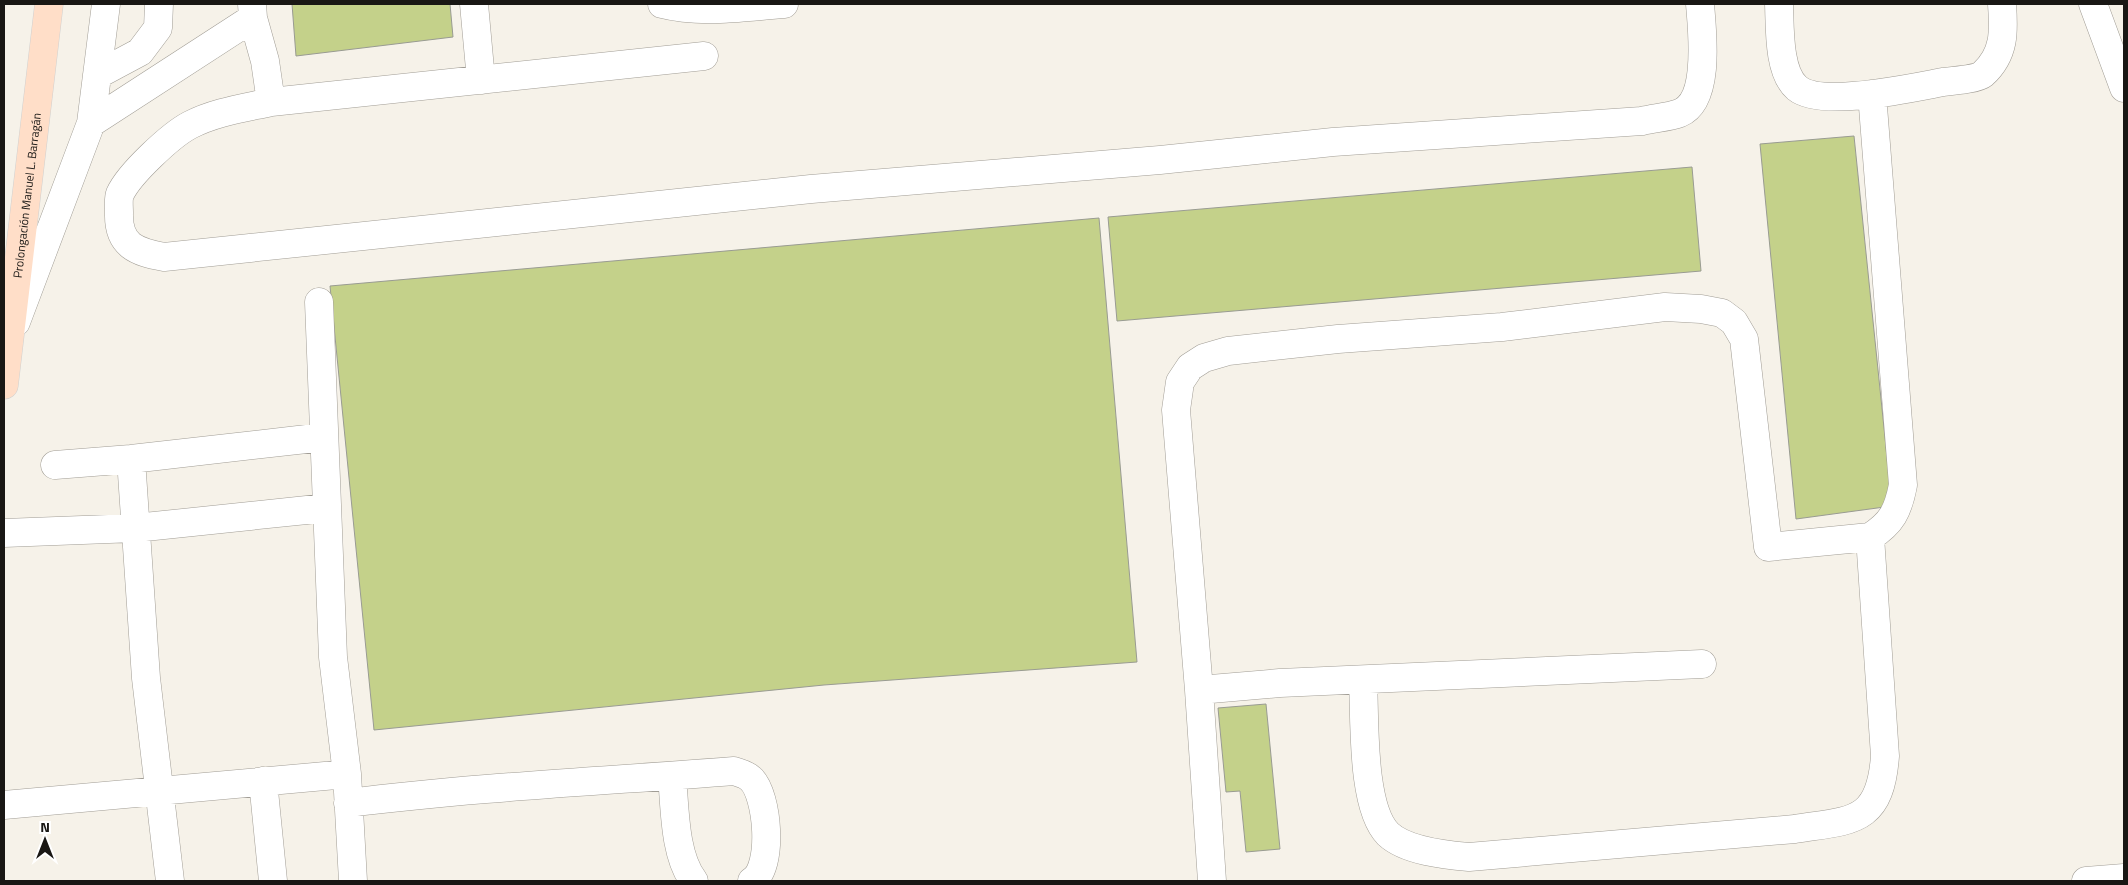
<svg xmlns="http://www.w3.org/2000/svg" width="2128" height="885" viewBox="0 0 2128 885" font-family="'Titillium Web',sans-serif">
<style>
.building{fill:#c4d18a;stroke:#999b92}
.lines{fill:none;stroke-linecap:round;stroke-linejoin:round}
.minor-casing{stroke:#a19d95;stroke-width:29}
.major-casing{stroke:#d1d1d0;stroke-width:29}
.minor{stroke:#fff;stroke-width:28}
.major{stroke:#ffdec8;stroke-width:28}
.labels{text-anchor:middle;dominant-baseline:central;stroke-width:4.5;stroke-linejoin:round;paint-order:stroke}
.street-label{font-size:12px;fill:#191714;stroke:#fff}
</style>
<rect width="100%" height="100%" fill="#f6f2e9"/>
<path class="building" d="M292,4H450L453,37L296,56Z
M1854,136L1892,506L1796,519L1760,144Z
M1692,167L1701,271L1117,321L1108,217Z
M1099,218L1137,662L824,685L374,730L330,286Z
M1266,704L1280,849L1246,852L1240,791L1226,792L1218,708Z"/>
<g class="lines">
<defs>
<path id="minor" d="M474,4L481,80
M662,4C701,14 743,7 784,4
M1779,4C1780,27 1778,72 1797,88C1821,108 1911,88 1943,82C1952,81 1977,79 1983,74C2005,54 2004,31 2002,4
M2093,4L2124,88
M253,18L265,61L271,102
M704,56L271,102C244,108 215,112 190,125C171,135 129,174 120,194C118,199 119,207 119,213C118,246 137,252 164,257L811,189L1160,160L1333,142L1642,121C1655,118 1669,117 1680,113C1711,100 1702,30 1700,4
M97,75L140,52L158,28L159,4
M91,123L253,18L252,4
M319,302L333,657L347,774L353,881
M16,322L91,123L106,4
M131,459L146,678L170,881
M55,465L131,459L324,437
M4,533L135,528L326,508
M1702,664L1280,683L1199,690L1176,410L1180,382L1190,367L1204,358L1228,351L1338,339L1502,327L1665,307L1701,309L1722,313L1734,322L1744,339L1768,547L1870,537C1892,523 1898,511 1903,485L1872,94
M1363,680C1365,718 1361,807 1388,834C1406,851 1445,855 1469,857L1795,829C1852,820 1880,824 1885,756L1870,537
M1199,690L1212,881
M672,776C675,807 674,856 694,881
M263,781L273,881
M348,803C476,787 605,781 734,771C740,773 746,774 751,779C768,795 774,868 752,881
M4,805L347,774
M2086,881L2124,878"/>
<g id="major">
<path id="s1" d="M4,385L49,4"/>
</g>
</defs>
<use href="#minor" class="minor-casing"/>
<use href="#major" class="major-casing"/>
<use href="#minor" class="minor"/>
<use href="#major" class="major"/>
</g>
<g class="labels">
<g class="street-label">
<text stroke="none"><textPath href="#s1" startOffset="191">Prolongación Manuel L. Barragán</textPath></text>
</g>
</g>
<rect width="2128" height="885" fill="none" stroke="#191714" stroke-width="10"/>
<g transform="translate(45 840)" stroke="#ffffff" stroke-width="4" paint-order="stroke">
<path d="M0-4L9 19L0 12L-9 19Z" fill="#191714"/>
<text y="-8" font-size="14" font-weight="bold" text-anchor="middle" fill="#191714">N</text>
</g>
</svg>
